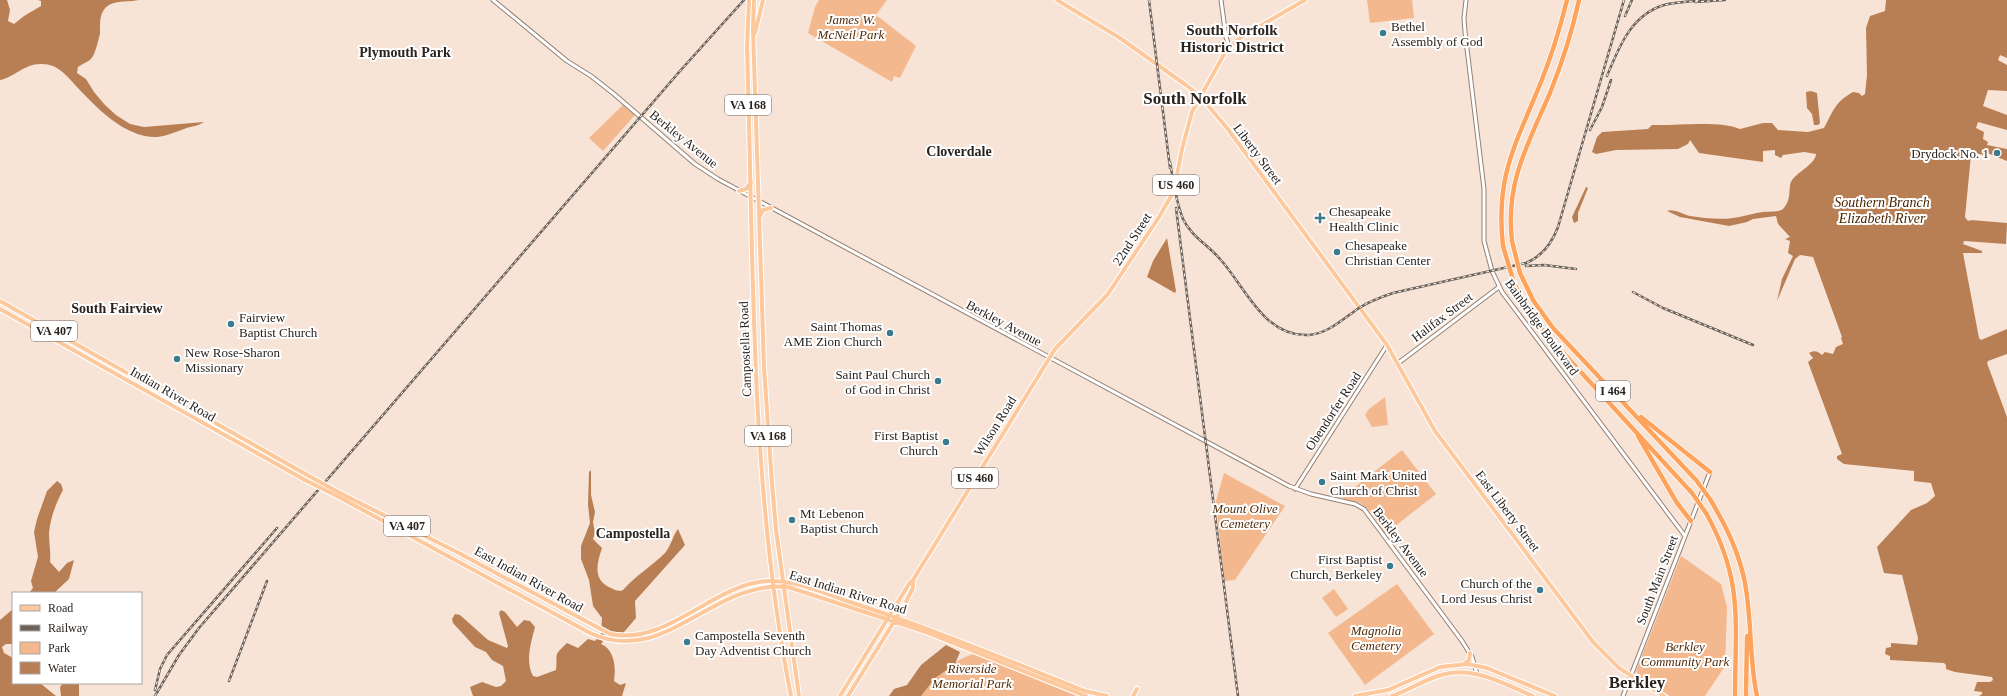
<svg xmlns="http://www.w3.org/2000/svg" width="2007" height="696" viewBox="0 0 2007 696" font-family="'Times New Roman',serif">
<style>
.green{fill:#f3b88d}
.water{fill:#b97f54}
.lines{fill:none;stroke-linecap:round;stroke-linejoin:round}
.minor-casing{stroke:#938175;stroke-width:5}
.major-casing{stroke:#fff;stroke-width:6}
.highway-casing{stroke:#fff;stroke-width:6}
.minor{stroke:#fff;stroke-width:3}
.major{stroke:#fec89d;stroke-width:4}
.highway{stroke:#fea35b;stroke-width:4.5}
.rail-casing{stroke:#6d625a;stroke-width:2.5}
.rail{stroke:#fff;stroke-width:1;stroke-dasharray:3;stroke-linecap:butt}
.major-bridge-casing{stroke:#fff;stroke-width:6;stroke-linecap:butt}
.highway-bridge-casing{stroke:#fff;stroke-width:6;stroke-linecap:butt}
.major-bridge{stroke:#fec89d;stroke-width:4}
.highway-bridge{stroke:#fea35b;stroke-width:4.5}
.poi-dot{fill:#3a7b8e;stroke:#fff;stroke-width:1.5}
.labels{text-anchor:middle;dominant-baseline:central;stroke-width:4;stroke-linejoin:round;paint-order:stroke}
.shield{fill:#fff;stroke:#6a6562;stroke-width:1}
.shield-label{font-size:12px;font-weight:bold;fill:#2a231e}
.park-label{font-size:13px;font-style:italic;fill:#532b08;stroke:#fff}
.poi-label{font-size:13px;fill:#2a231e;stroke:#fff;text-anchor:start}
.street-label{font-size:13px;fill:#2a231e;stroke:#fff}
.neighbourhood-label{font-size:14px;font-weight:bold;fill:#2a231e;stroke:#fff}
.water-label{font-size:14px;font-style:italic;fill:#4b2400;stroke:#fff}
.quarter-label{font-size:15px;font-weight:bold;fill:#2a231e;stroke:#fff}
.district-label{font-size:17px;font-weight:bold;fill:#2a231e;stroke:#fff}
</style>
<rect width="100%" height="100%" fill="#f8e4d6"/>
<path class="green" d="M819,0H887L876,15L916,46L900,78L894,76L892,82L808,33L815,7Z
M1367,0H1412L1414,18L1370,23Z
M623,105L635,115L603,151L589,138Z
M1385,397L1388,425L1372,427L1365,415L1369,409Z
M1402,450L1436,494L1385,534C1378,524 1371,509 1360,503C1354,500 1346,502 1342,497Z
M1224,473L1285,506L1235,580L1224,581L1216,501Z
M1681,556L1721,584L1727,607L1725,666L1705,696H1670L1640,678L1636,671Z
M1397,584L1434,634L1365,685L1328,633Z
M1334,589L1348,609L1336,617L1322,598Z
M973,654L1077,696H916C929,678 952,662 973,654Z"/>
<path class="water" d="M0,0H7L10,10L8,21L14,24L24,16L41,6V1L38,0H139C131,2 117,0 109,5C99,11 100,23 100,33C100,35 95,54 93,56C90,62 83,63 78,67L77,73L86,79L94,92L105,105L116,115L130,124L144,127L204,122C197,127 191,126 184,129C175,132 167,136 157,137C125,138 97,108 77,87C67,76 58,64 42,64C25,63 15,77 0,80Z
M1886,0H2007V58L2000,55L1998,60L2007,65V91L1988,90L1983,106L2007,115V130L1978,122L1976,128L1984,132L1983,139L1988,142L1987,145L2007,149V161L1985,152L1984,155L1975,153L1971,155L1965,217L1967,220L1970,221L1971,220L2007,223L2006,244L1964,241L1963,244L1982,251V253H1963L1979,338L1981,340L2007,329V354L1988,361L1987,363L2007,417V696H1979L1982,694V692L1974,691L1977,682H1990L1993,680L1992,677L1955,672L1946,669V665L1944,663L1890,660V656L1885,654L1886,648L1891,647V643L1917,645L1918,638L1902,575L1884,573L1877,547L1911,510L1927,503L1935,496L1931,483L1914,481V471L1844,464L1837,459V456L1842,454L1808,362L1813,358L1809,353C1814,350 1818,351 1822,355L1825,352L1833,354L1836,347L1843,344L1841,338L1842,337L1813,257L1800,255L1795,259L1777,301L1782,279L1793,256L1788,253L1790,241L1785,239L1790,237L1778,224L1776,216L1753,219L1747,222L1729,226L1680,217L1667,211C1673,208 1684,215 1690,216C1703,218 1720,220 1733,218C1743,217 1753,213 1763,212C1769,211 1778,213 1783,209C1793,198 1787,188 1792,180C1798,172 1816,163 1816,154L1804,152L1783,155L1781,158L1775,155V150L1763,151V162L1699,153L1690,140L1688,144L1678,149L1616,150L1596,154L1592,152L1597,137L1602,132L1648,129L1652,125C1676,126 1720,120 1740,129L1763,123H1772L1778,130L1808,132L1824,128C1834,110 1834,103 1853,92L1859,93L1862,96L1865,94L1867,75L1866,28L1870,16L1885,11Z
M1811,91L1817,93L1820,123L1818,125H1814L1812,114L1807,108L1806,92Z
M1586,187L1588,188L1578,213V221L1574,223L1572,217Z
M1167,238L1176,291L1175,293L1147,277L1153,261Z
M591,470V495L595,512L593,522L595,533L593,539L602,548C597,563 592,580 611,588C615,590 618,592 623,590C635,576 652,566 665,553C672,544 673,535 678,529L685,545L635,601L636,618L618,639L606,637L601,644C615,650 616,668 614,681L620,685L626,683L622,696H473L470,687L482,682L496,687L501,686L506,681L503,666L492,660L486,652L475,647L453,623L452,619L455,614L460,615L488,640L507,648L508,646L499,613L501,610L505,612L517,627L524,620L530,621L535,627C531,643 525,661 533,676L537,677L556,670C558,653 552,657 567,643L578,648L588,639L595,641L601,634L602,618L593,606L589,580L581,559V546L590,523L588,505L589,472Z
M57,481L61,484L63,490C56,503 50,519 49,533C49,543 51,553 50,562L59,572L67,563L74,560L69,579L54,593H29L33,588L31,581L38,557L34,532L37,519L47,491Z
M13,609V644H6L2,647L4,653L13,658V683H40L56,696H0V620Z
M946,645L960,652L955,664L935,678L921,696H889L894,689L907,685L921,665Z
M63,683H79V696H61L60,687Z"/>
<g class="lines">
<defs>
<path id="minor" d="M493,0L567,61L591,76L614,94L695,164L718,179L1289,486L1311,494L1355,504L1364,509L1462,641L1472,657L1477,674
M1221,0L1226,37L1229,46
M1466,0L1464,18L1465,32L1484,189V241L1492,271L1502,292L1685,536
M1397,364L1499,287
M1295,489L1387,345
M1623,696L1710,472"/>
<path id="major" d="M749,0L747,48C754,264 749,483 791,696
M754,0L753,29L764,367L772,483L776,530L799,696
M1057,0L1120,38L1186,85L1200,96L1227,128L1387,345L1435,431L1593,642L1619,668L1664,696
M755,33L763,0
M1182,149L1192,112L1227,49L1241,37L1305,0
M739,191L746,189L751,182
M760,216L763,210L771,208
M0,301L309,476
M0,309L305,480
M340,493L457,552L610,634C668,646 712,584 768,581C796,580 824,593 850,602C930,628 1007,660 1085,691L1107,696
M337,496L590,633C665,668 713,579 788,587L923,631L1086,696
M1464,664L1469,660L1470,653
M840,696L909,584L913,580L1055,349L1108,294L1159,217
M848,696L905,604L913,588V580
M1133,696L1137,689
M1355,696L1388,690L1440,667L1467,664L1487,668L1555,696
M1392,696C1409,690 1424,680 1441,675C1473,665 1504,684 1533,696"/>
<path id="highway" d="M1512,241C1505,183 1528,144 1550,93C1562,63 1572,32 1579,0
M1503,246C1495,176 1516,144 1541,82C1552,55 1560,28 1567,0
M1533,300L1553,328L1696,480
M1528,310L1545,333L1692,493
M1641,417L1710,472
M1638,436L1677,503L1691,521
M1710,499C1726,526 1739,552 1745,583C1752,620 1749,659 1757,696
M1706,513C1744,581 1735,623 1735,696
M1746,696L1747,636"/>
</defs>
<use href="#minor" class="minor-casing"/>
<use href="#major" class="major-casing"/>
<use href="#highway" class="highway-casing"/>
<use href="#minor" class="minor"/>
<use href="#major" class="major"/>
<use href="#highway" class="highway"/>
<defs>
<path id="rail" d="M1149,0L1170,168
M1695,2L1725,0
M1625,16L1632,0
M1607,76C1619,47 1631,15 1664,5C1676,2 1689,2 1701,0
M1590,130L1602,107L1611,80
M1170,162C1173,181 1176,202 1183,219C1191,236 1208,245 1220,259C1245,286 1264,338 1309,335C1329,333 1343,319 1359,308C1370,301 1381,297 1393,293L1526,263C1543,256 1552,243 1558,227L1624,0
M1176,208L1238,696
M1526,266L1544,265L1576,269
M1633,292L1663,308L1753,345
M229,681L267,581
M155,690L160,669L167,655L277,528
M155,696L179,655L199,628L680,71L744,0"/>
</defs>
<use href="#rail" class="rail-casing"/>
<use href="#rail" class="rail"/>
<defs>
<path id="major-bridge" d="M1159,217L1174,191L1182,149
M309,476L340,493
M305,480L337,496"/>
<path id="highway-bridge" d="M1512,241L1520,273L1533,300
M1503,246L1514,283L1528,310
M1696,480L1710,499
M1692,493L1706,513"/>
</defs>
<use href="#major-bridge" class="major-bridge-casing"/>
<use href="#highway-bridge" class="highway-bridge-casing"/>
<use href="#major-bridge" class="major-bridge"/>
<use href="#highway-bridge" class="highway-bridge"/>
</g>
<g class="poi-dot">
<circle cx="1383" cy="33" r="4"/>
<circle cx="1997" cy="153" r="4"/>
<path d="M1318 212h4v4h4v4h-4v4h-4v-4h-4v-4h4z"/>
<circle cx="1337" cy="252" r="4"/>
<circle cx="231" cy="324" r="4"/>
<circle cx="890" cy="333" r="4"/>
<circle cx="177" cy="359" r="4"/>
<circle cx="938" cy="381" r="4"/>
<circle cx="946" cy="442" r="4"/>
<circle cx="1322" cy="482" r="4"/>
<circle cx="792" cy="520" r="4"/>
<circle cx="1390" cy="566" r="4"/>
<circle cx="1540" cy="590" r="4"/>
<circle cx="687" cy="642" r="4"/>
</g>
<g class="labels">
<g class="shield">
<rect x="725" y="95" width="46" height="20" rx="3"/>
<rect x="1153" y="175" width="46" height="20" rx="3"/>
<rect x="31" y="321" width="46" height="20" rx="3"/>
<rect x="1596" y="381" width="34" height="20" rx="3"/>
<rect x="745" y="426" width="46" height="20" rx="3"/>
<rect x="952" y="468" width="46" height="20" rx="3"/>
<rect x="384" y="516" width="46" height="20" rx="3"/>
</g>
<g class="shield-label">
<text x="748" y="105">VA 168</text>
<text x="1176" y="185">US 460</text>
<text x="54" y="331">VA 407</text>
<text x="1613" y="391">I 464</text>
<text x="768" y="436">VA 168</text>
<text x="975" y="478">US 460</text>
<text x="407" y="526">VA 407</text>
</g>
<g class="park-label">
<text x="851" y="19">James W.<tspan x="851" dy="15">McNeil Park</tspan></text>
<text x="1245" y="508">Mount Olive<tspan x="1245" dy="15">Cemetery</tspan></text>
<text x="1376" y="630">Magnolia<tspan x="1376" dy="15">Cemetery</tspan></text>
<text x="1685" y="646">Berkley<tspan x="1685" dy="15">Community Park</tspan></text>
<text x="972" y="668">Riverside<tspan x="972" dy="15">Memorial Park</tspan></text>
</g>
<g class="poi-label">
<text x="1391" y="26">Bethel<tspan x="1391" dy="15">Assembly of God</tspan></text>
<text x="1989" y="153" text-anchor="end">Drydock No. 1</text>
<text x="1329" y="211">Chesapeake<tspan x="1329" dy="15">Health Clinic</tspan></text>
<text x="1345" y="245">Chesapeake<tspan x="1345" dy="15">Christian Center</tspan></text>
<text x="239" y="317">Fairview<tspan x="239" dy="15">Baptist Church</tspan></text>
<text x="882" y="326" text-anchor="end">Saint Thomas<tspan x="882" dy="15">AME Zion Church</tspan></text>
<text x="185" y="352">New Rose-Sharon<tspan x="185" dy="15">Missionary</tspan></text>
<text x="930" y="374" text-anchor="end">Saint Paul Church<tspan x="930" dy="15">of God in Christ</tspan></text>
<text x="938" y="435" text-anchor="end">First Baptist<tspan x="938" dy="15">Church</tspan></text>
<text x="1330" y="475">Saint Mark United<tspan x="1330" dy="15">Church of Christ</tspan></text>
<text x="800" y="513">Mt Lebenon<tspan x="800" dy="15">Baptist Church</tspan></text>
<text x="1382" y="559" text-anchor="end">First Baptist<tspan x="1382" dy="15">Church, Berkeley</tspan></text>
<text x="1532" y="583" text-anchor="end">Church of the<tspan x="1532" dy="15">Lord Jesus Christ</tspan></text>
<text x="695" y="635">Campostella Seventh<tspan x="695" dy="15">Day Adventist Church</tspan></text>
</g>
<g class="street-label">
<text transform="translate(684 139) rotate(39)">Berkley Avenue</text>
<text transform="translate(1258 154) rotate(53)">Liberty Street</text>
<text transform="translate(1132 239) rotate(-57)">22nd Street</text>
<text transform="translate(1442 317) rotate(-37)">Halifax Street</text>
<text transform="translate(1004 323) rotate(28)">Berkley Avenue</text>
<text transform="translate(1542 327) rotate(54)">Bainbridge Boulevard</text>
<text transform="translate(745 349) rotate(-92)">Campostella Road</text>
<text transform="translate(173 394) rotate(30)">Indian River Road</text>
<text transform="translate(1333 411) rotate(-57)">Obendorfer Road</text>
<text transform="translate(995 426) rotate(-58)">Wilson Road</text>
<text transform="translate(1508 511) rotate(53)">East Liberty Street</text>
<text transform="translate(1401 542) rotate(53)">Berkley Avenue</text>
<text transform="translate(529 579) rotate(29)">East Indian River Road</text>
<text transform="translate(1657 580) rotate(-69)">South Main Street</text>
<text transform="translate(848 592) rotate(17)">East Indian River Road</text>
</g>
<g class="neighbourhood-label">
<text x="405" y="52">Plymouth Park</text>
<text x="959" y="151">Cloverdale</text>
<text x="117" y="308">South Fairview</text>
<text x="633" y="533">Campostella</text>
</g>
<g class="water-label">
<text x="1882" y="202">Southern Branch<tspan x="1882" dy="16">Elizabeth River</tspan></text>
</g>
<g class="quarter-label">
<text x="1232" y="30">South Norfolk<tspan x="1232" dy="17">Historic District</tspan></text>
</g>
<g class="district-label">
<text x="1195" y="98">South Norfolk</text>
<text x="1637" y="682">Berkley</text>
</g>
</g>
<rect x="12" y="592" width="130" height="92" fill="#ffffff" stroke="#aaa7a5"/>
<rect x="20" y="605" width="20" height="6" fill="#fec89d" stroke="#aaa7a5"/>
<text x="48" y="612" font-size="12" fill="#2a231e">Road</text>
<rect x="20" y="625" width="20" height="6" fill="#6d625a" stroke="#aaa7a5"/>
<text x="48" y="632" font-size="12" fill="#2a231e">Railway</text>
<rect x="20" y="642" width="20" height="12" fill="#f3b88d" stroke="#aaa7a5"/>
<text x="48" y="652" font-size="12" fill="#2a231e">Park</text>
<rect x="20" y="662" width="20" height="12" fill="#b97f54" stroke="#aaa7a5"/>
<text x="48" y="672" font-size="12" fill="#2a231e">Water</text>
</svg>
